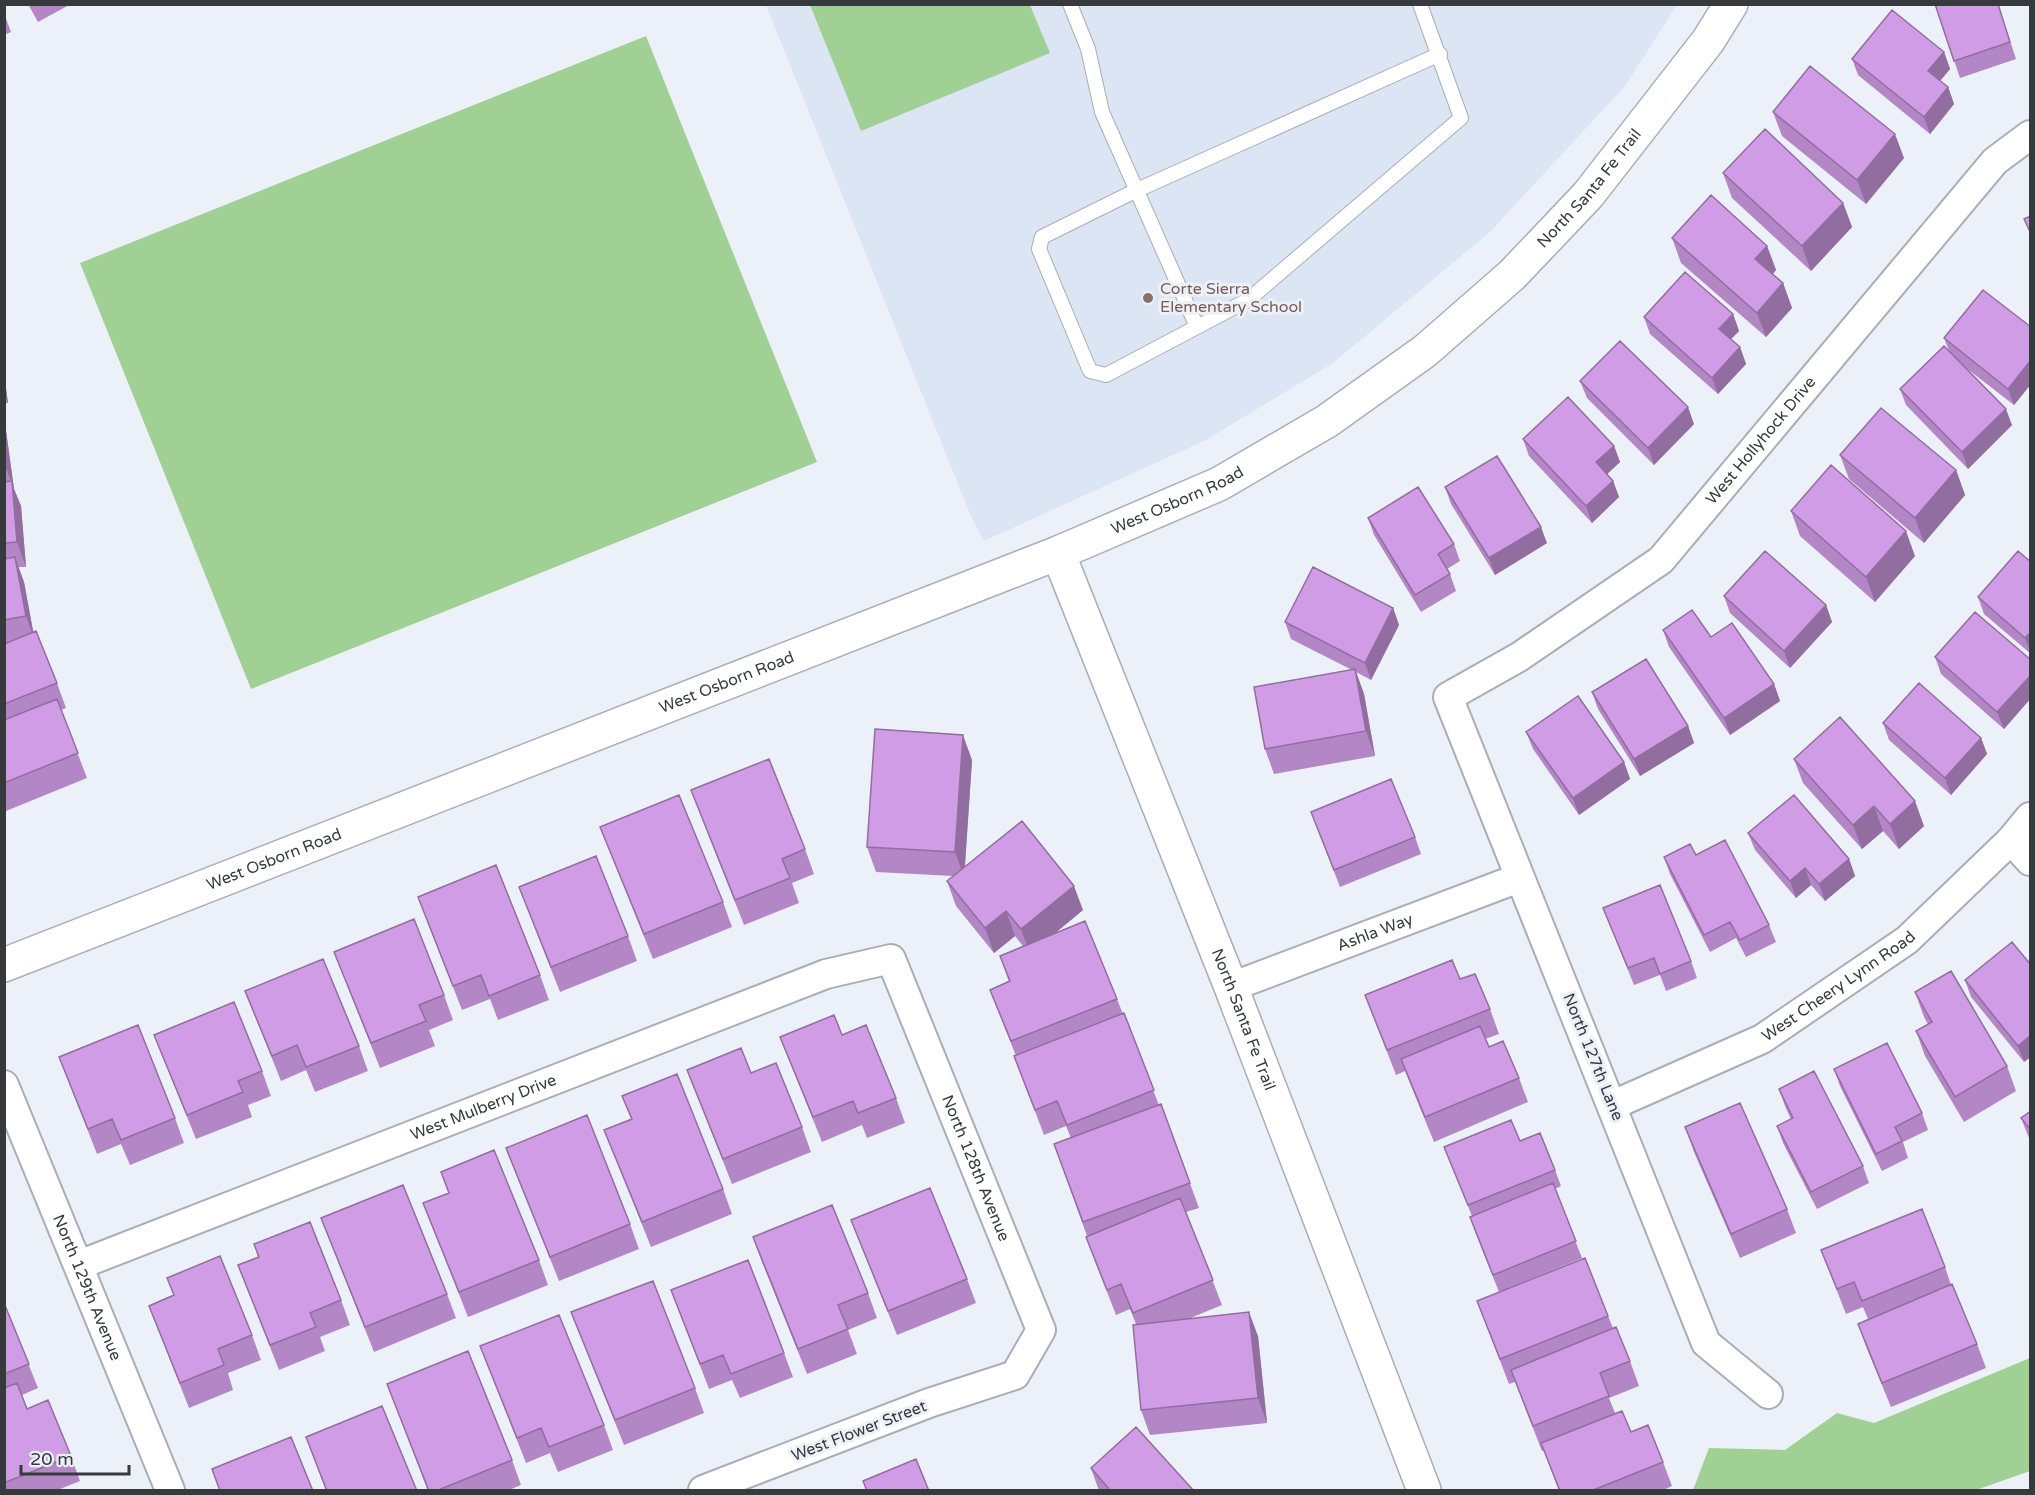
<svg xmlns="http://www.w3.org/2000/svg" width="2035" height="1495" viewBox="0 0 2035 1495" font-family="'Varela Round',sans-serif">
<style>
.built{fill:#dbe5f4}
.green{fill:#a0d093}
.lines{fill:none;stroke-linecap:round;stroke-linejoin:round}
.service-casing{stroke:#a9aeb6;stroke-width:16}
.minor-casing{stroke:#a9aeb6;stroke-width:32}
.tertiary-casing{stroke:#a9aeb6;stroke-width:36}
.service{stroke:#fff;stroke-width:14}
.minor{stroke:#fff;stroke-width:28}
.tertiary{stroke:#fff;stroke-width:33}
.wall{fill:#b386c5}
.shaded-wall{fill:#926da0}
.building{fill:#d09ce5;stroke:#926da0;stroke-width:1.5}
.education-dot{fill:#8d6e63;stroke:#ecf1f9;stroke-width:2}
.labels{text-anchor:middle;dominant-baseline:central;stroke-width:6;stroke-linejoin:round;paint-order:stroke}
.street-label{font-size:16px;fill:#373a3d;stroke:#ecf1f9}
.education-label{font-size:16px;fill:#785e54;stroke:#ecf1f9;text-anchor:start}
</style>
<rect width="100%" height="100%" fill="#ecf1f9"/>
<path class="built" d="M766,5H1677L1625,86L1490,232L1333,363L1206,440L984,541L972,519Z"/>
<path class="green" d="M810,5H1030L1050,53L861,131Z
M646,36L817,462L251,689L80,263Z
M2030,1358V1471L1976,1490H1693L1709,1448L1785,1450L1837,1413L1874,1423Z"/>
<g class="lines">
<defs>
<path id="service" d="M1070,4L1088,49L1102,112L1197,327
M1420,4L1461,118L1248,300L1106,375L1090,371L1039,249L1042,237L1135,191L1440,54"/>
<g id="minor">
<path d="M2011,840L2030,861"/>
<path id="s1" d="M1231,987L1519,878"/>
<path id="s2" d="M4,1085L170,1490"/>
<path id="s3" d="M1613,1105L1762,1039L1907,940L2011,840L2030,817"/>
<path id="s4" d="M79,1265L826,974L891,959L1041,1330L1015,1375L929,1403L703,1490"/>
<path id="s5" d="M1768,1394L1706,1343L1448,697L1519,657L1661,560L1995,161L2030,135"/>
</g>
<g id="tertiary">
<path id="s6" d="M1058,553L1231,987L1424,1490"/>
<path id="s7" d="M4,965L1058,553L1219,484L1327,421L1425,351L1512,275L1588,195L1708,41L1731,4"/>
</g>
</defs>
<use href="#service" class="service-casing"/>
<use href="#minor" class="minor-casing"/>
<use href="#tertiary" class="tertiary-casing"/>
<use href="#service" class="service"/>
<use href="#minor" class="minor"/>
<use href="#tertiary" class="tertiary"/>
</g>
<path class="wall" d="M28,4H71L38,22Z
M1935,4H1998L2016,59L1960,78Z
M4,13L11,32L4,35Z
M1944,52L1950,69L1940,81L1948,87L1954,104L1930,134L1858,75L1852,59Z
M1773,112L1904,158L1866,204L1782,136Z
M1723,173L1843,203L1852,227L1811,271L1732,198Z
M1672,238L1767,246L1776,270L1773,274L1783,283L1792,308L1766,337L1681,263Z
M1733,314L1739,331L1731,339L1740,347L1746,364L1718,394L1650,334L1644,317Z
M2031,327V384L2014,405L1961,364L2012,425L1968,469L1906,405L1900,389L1949,351L1944,338Z
M4,374L8,403H4Z
M1580,381L1694,424L1654,465L1587,398Z
M4,416L14,489L21,506L26,567H18L24,582L33,632L57,683L66,708L61,710L87,778L6,811L4,808Z
M1523,439L1614,446L1620,462L1607,474L1613,481L1619,497L1592,523L1529,456Z
M1840,455L1956,470L1965,495L1924,543L1849,479Z
M1445,487L1547,543L1495,575L1451,504Z
M1791,511L1915,556L1875,602L1800,536Z
M1368,518L1454,544L1460,561L1447,569L1450,574L1456,591L1421,612L1374,535Z
M2031,562V654L1984,614L1978,597Z
M1724,596L1826,605L1832,622L1790,668L1730,613Z
M1393,608L1399,625L1371,680L1356,672L1364,694L1375,756L1274,774L1265,749L1352,670L1291,639L1285,622Z
M1663,630L1711,637L1774,684L1780,701L1730,735L1669,647Z
M1935,657L2031,660V698L2004,729L1941,674Z
M1592,692L1688,726L1694,743L1640,776L1598,709Z
M1883,723L1981,738L1987,754L1951,795L1889,740Z
M1526,732L1624,762L1630,779L1579,815L1533,749Z
M1794,759L1924,826L1899,849L1883,831L1862,849L1803,783Z
M972,760L965,867L1083,910L1055,933L1117,999L1159,1105L1161,1104L1199,1208L1186,1212L1222,1305L1188,1319L1258,1336L1267,1423L1150,1435L1141,1410L1136,1324L1130,1309L1116,1315L1095,1261L1086,1237L1087,1236L1054,1144L1071,1138L1066,1126L1044,1135L1014,1056H1016L990,990L1009,982L1000,956L1023,946L1015,936L994,953L956,906L947,881L953,876L876,872L867,847Z
M691,790L805,849L814,874L792,883L799,903L744,925Z
M1311,812L1415,837L1421,854L1340,887Z
M600,827L723,902L732,927L653,959Z
M1748,833L1849,859L1855,876L1825,901L1811,885L1796,898L1755,850Z
M1696,855L1769,925L1776,942L1746,957L1736,938L1710,952L1670,874L1664,857Z
M519,887L628,936L637,961L560,992Z
M418,897L540,975L549,1000L498,1020L490,999L462,1010Z
M1603,908L1691,961L1697,978L1666,991L1660,975L1634,985Z
M2012,942L2024,1062L1971,997L1965,980Z
M334,952L444,995L453,1020L429,1030L435,1046L380,1068Z
M1460,979L1490,1009L1499,1034L1485,1039L1489,1047L1519,1078L1528,1102L1434,1142L1405,1071L1396,1075L1365,995Z
M245,991L359,1046L368,1071L315,1092L306,1070L281,1081Z
M1915,992L2007,1066L2016,1091L1964,1122L1925,1056L1916,1031L1928,1024L1924,1017Z
M154,1035L262,1071L271,1096L248,1105L252,1117L196,1139Z
M842,1035L896,1098L905,1123L867,1138L862,1125L822,1142L780,1037Z
M59,1057L175,1118L184,1143L130,1165L121,1144L97,1154Z
M1834,1069L1922,1113L1928,1130L1903,1142L1908,1158L1882,1171L1840,1086Z
M687,1070L751,1073L802,1127L811,1152L732,1184Z
M1779,1089L1863,1166L1869,1183L1817,1209L1783,1143L1777,1126L1791,1119L1785,1106Z
M622,1096L723,1189L732,1214L651,1247L604,1130L631,1119Z
M2031,1111V1143L2021,1118Z
M1685,1127L1787,1209L1796,1233L1740,1258L1694,1152Z
M1520,1141L1555,1170L1561,1186L1555,1189L1582,1258L1499,1292L1476,1234L1470,1217L1472,1216L1444,1147Z
M506,1148L630,1224L639,1249L559,1281Z
M441,1172L539,1260L548,1285L468,1317L423,1203L449,1193Z
M321,1218L447,1294L456,1318L374,1352Z
M851,1220L967,1279L976,1303L897,1335Z
M753,1237L868,1293L877,1318L848,1330L857,1354L807,1374L762,1262Z
M254,1244L341,1300L350,1325L320,1337L325,1351L279,1370L238,1265L258,1257Z
M1821,1250L1945,1267L1951,1285L1977,1344L1986,1368L1891,1407L1867,1349L1858,1324L1868,1319L1863,1307L1846,1314Z
M167,1278L252,1335L261,1360L228,1373L233,1390L189,1408L149,1306L174,1296Z
M671,1290L784,1353L793,1377L740,1398L732,1380L709,1389Z
M1477,1301L1608,1316L1613,1328L1630,1361L1639,1386L1609,1398L1615,1413L1631,1432L1663,1462L1672,1486L1661,1491H1559L1544,1450L1542,1451L1515,1382L1509,1384Z
M4,1303L38,1388L22,1395L27,1409L71,1456L80,1481L55,1491H4Z
M571,1312L695,1388L704,1413L624,1445Z
M480,1346L604,1425L613,1450L558,1472L550,1453L526,1463Z
M387,1384L512,1460L521,1485L507,1491H428Z
M306,1437L417,1491H326Z
M1091,1468L1194,1491H1099Z"/>
<path class="shaded-wall" d="M1944,52L1950,69L1934,88L1928,71Z
M1948,87L1954,104L1930,134L1924,117Z
M1895,134L1904,158L1866,204L1857,180Z
M1843,203L1852,227L1811,271L1802,246Z
M1767,246L1776,270L1764,283L1755,259Z
M1783,283L1792,308L1766,337L1757,313Z
M1733,314L1739,331L1725,345L1719,329Z
M1740,347L1746,364L1718,394L1712,378Z
M2031,360V384L2014,405L2008,389Z
M4,374L8,403L4,394Z
M1688,407L1694,424L1654,465L1648,448Z
M2006,409L2012,425L1968,469L1962,452Z
M4,416L14,489L21,506L26,567L17,542L12,483L5,466L4,459Z
M1614,446L1620,462L1602,479L1596,462Z
M1956,470L1965,495L1924,543L1915,518Z
M1613,481L1619,497L1592,523L1586,506Z
M1541,527L1547,543L1495,575L1489,558Z
M1906,531L1915,556L1875,602L1866,577Z
M15,557L24,582L35,641L26,616Z
M1826,605L1832,622L1790,668L1784,651Z
M1393,608L1399,625L1371,680L1365,663Z
M2031,632V653L2025,638Z
M1355,669L1364,694L1375,756L1366,731Z
M2031,675V698L2004,729L1997,712Z
M1774,684L1780,701L1730,735L1724,718Z
M1688,726L1694,743L1640,776L1634,759Z
M963,735L972,760L964,877L955,852Z
M1981,738L1987,754L1951,795L1945,778Z
M1624,762L1630,779L1579,815L1573,798Z
M1915,801L1924,826L1899,849L1890,824Z
M1874,806L1883,831L1862,849L1853,825Z
M1849,859L1855,876L1825,901L1819,884Z
M1805,868L1811,885L1796,898L1790,881Z
M1074,886L1083,910L1030,954L1021,929Z
M1006,911L1015,936L994,953L985,928Z
M2031,1035V1057L2024,1062L2018,1046Z
M1249,1312L1258,1336L1267,1423L1258,1398Z"/>
<path class="building" d="M1935,4H1998L2010,42L1954,61Z
M1892,10L1944,52L1928,71L1948,87L1924,117L1852,59Z
M1810,66L1895,134L1857,180L1773,112Z
M1765,129L1843,203L1802,246L1723,173Z
M1711,195L1767,246L1755,259L1783,283L1757,313L1672,238Z
M2031,216V234L2024,219Z
M1685,272L1733,314L1719,329L1740,347L1712,378L1644,317Z
M1983,290L2031,327V360L2008,389L1944,338Z
M1620,341L1688,407L1648,448L1580,381Z
M1944,346L2006,409L1962,452L1900,389Z
M1568,397L1614,446L1596,462L1613,481L1586,506L1523,439Z
M1881,408L1956,470L1915,518L1840,455Z
M1497,456L1541,527L1489,558L1445,487Z
M1831,465L1906,531L1866,577L1791,511Z
M12,481L17,542L4,543V482Z
M1418,487L1454,544L1438,554L1450,574L1415,595L1368,518Z
M1765,551L1826,605L1784,651L1724,596Z
M2018,551L2031,562V632L2025,638L1978,597Z
M15,557L26,616L4,620V559Z
M1313,567L1393,608L1365,663L1285,622Z
M1692,610L1711,637L1732,623L1774,684L1724,718L1663,630Z
M1975,612L2031,660V675L1997,712L1935,657Z
M36,631L57,683L4,704V644Z
M1646,659L1688,726L1634,759L1592,692Z
M1355,669L1366,731L1265,749L1254,687Z
M1919,683L1981,738L1945,778L1883,723Z
M1578,696L1624,762L1573,798L1526,732Z
M57,699L78,753L4,783V720Z
M1840,717L1915,801L1890,824L1874,806L1853,825L1794,759Z
M875,729L963,735L955,852L867,847Z
M769,759L805,849L782,859L790,878L735,900L691,790Z
M1391,779L1415,837L1334,870L1311,812Z
M679,795L723,902L644,934L600,827Z
M1794,795L1849,859L1819,884L1805,868L1790,881L1748,833Z
M1022,821L1074,886L1021,929L1006,911L985,928L947,881Z
M1725,840L1769,925L1740,940L1730,922L1704,935L1664,857L1690,844L1696,855Z
M596,856L628,936L551,967L519,887Z
M496,865L540,975L489,996L481,975L453,986L418,897Z
M1660,885L1691,961L1660,974L1654,958L1628,968L1603,908Z
M414,919L444,995L419,1005L426,1021L371,1043L334,952Z
M1085,921L1117,999L1011,1041L990,990L1010,981L1000,956Z
M2012,942L2031,965V1035L2018,1046L1965,980Z
M323,959L359,1046L306,1067L297,1045L272,1056L245,991Z
M1452,960L1460,979L1475,974L1490,1009L1387,1050L1365,995Z
M1951,971L2007,1066L1955,1097L1916,1031L1932,1022L1915,992Z
M234,1002L262,1071L238,1081L243,1092L187,1115L154,1035Z
M1124,1013L1154,1090L1067,1125L1057,1101L1035,1110L1014,1056Z
M834,1015L842,1035L866,1025L896,1098L858,1113L853,1101L813,1117L780,1037Z
M138,1025L175,1118L121,1140L112,1119L88,1129L59,1057Z
M1480,1026L1489,1047L1503,1041L1519,1078L1425,1117L1401,1059Z
M1887,1043L1922,1113L1895,1127L1902,1141L1876,1154L1834,1069Z
M741,1048L751,1073L776,1063L802,1127L723,1159L687,1070Z
M1814,1071L1863,1166L1811,1192L1777,1126L1793,1118L1779,1089Z
M677,1074L723,1189L642,1222L604,1130L632,1119L622,1096Z
M1740,1103L1787,1209L1731,1234L1685,1127Z
M1161,1104L1190,1183L1083,1222L1054,1144Z
M2031,1111V1130L2021,1118Z
M587,1115L630,1224L550,1257L506,1148Z
M1511,1120L1520,1141L1540,1133L1555,1170L1468,1205L1444,1147Z
M494,1150L539,1260L459,1292L423,1203L449,1193L441,1172Z
M1553,1183L1576,1241L1493,1275L1470,1217Z
M403,1185L447,1294L365,1327L321,1218Z
M930,1188L967,1279L888,1311L851,1220Z
M1180,1198L1213,1280L1133,1313L1121,1284L1107,1290L1086,1237Z
M832,1205L868,1293L838,1305L848,1329L798,1349L753,1237Z
M1922,1209L1945,1267L1862,1301L1854,1282L1837,1289L1821,1250Z
M310,1222L341,1300L310,1313L316,1327L270,1345L238,1265L259,1257L254,1244Z
M220,1256L252,1335L218,1349L224,1365L180,1383L149,1306L174,1295L167,1278Z
M1585,1258L1608,1316L1500,1359L1477,1301Z
M748,1260L784,1353L731,1374L723,1355L700,1364L671,1290Z
M653,1281L695,1388L615,1420L571,1312Z
M1952,1284L1977,1344L1882,1383L1858,1324Z
M4,1303L29,1364L4,1374Z
M1249,1312L1258,1398L1141,1410L1133,1325Z
M559,1315L604,1425L549,1447L541,1428L517,1438L480,1346Z
M1616,1327L1630,1361L1600,1373L1609,1396L1533,1426L1511,1370Z
M468,1351L512,1460L436,1491H429L387,1384Z
M17,1383L27,1409L48,1400L71,1456L4,1483V1388Z
M382,1406L417,1491H327L306,1437Z
M1622,1411L1631,1432L1648,1425L1663,1462L1591,1491H1560L1541,1443Z
M1136,1427L1194,1491H1107L1109,1489L1091,1468Z
M291,1437L313,1491H220L212,1469Z
M916,1459L929,1491H867L863,1481Z"/>
<circle class="education-dot" cx="1148" cy="298" r="6"/>
<g class="labels">
<g class="street-label">
<text stroke="none"><textPath href="#s7" startOffset="1784">North Santa Fe Trail</textPath></text>
<text stroke="none"><textPath href="#s5" startOffset="1185">West Hollyhock Drive</textPath></text>
<text stroke="none"><textPath href="#s7" startOffset="1262">West Osborn Road</textPath></text>
<text stroke="none"><textPath href="#s7" startOffset="776">West Osborn Road</textPath></text>
<text stroke="none"><textPath href="#s7" startOffset="290">West Osborn Road</textPath></text>
<text stroke="none"><textPath href="#s1" startOffset="154">Ashla Way</textPath></text>
<text stroke="none"><textPath href="#s3" startOffset="256">West Cheery Lynn Road</textPath></text>
<text stroke="none"><textPath href="#s6" startOffset="502">North Santa Fe Trail</textPath></text>
<text transform="translate(1593 1057) rotate(68)">North 127th Lane</text>
<text stroke="none"><textPath href="#s4" startOffset="434">West Mulberry Drive</textPath></text>
<text stroke="none"><textPath href="#s4" startOffset="1094">North 128th Avenue</textPath></text>
<text stroke="none"><textPath href="#s2" startOffset="219">North 129th Avenue</textPath></text>
<text transform="translate(859 1431) rotate(-21)">West Flower Street</text>
</g>
<g class="education-label">
<text x="1160" y="289">Corte Sierra<tspan x="1160" dy="18">Elementary School</tspan></text>
</g>
</g>
<rect width="2035" height="1495" fill="none" stroke="#373a3d" stroke-width="12"/>
<path d="M21 1465v9h108v-9" fill="none" stroke="#373a3d" stroke-width="3"/>
<text x="30" y="1465" font-size="18" fill="#373a3d" stroke="#ecf1f9" stroke-width="4.5" paint-order="stroke">20 m</text>
</svg>
